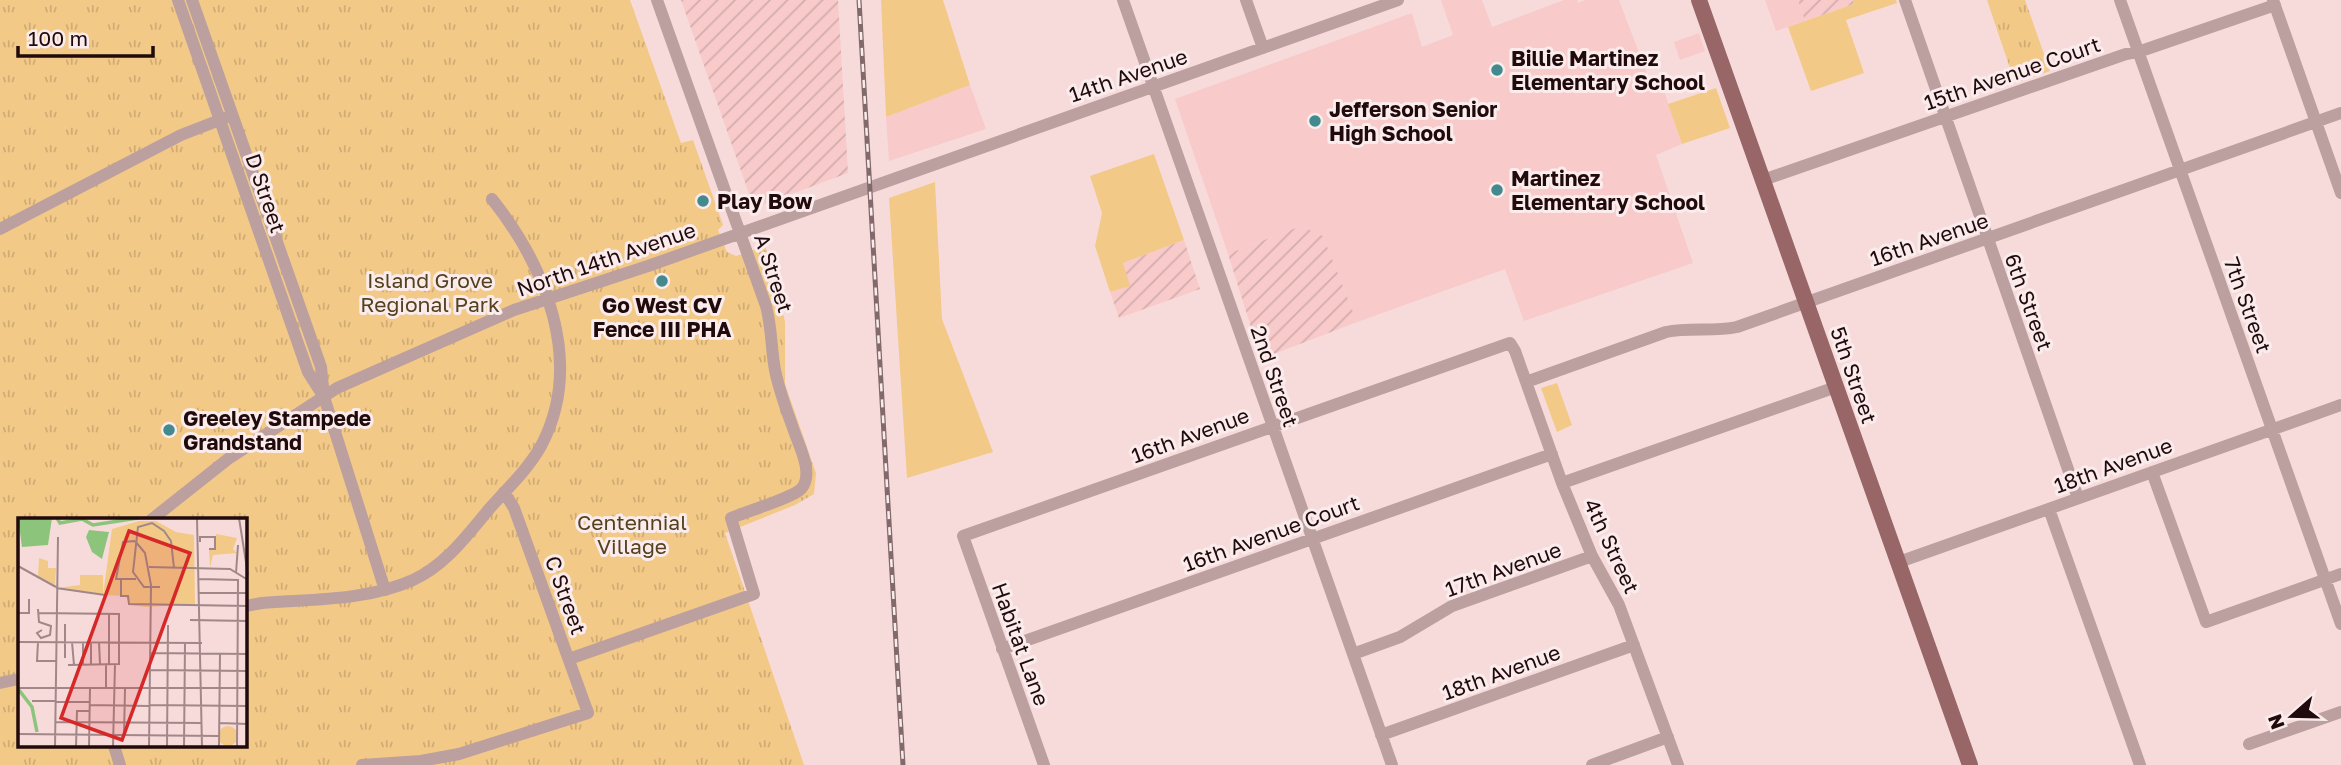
<svg xmlns="http://www.w3.org/2000/svg" width="2341" height="765" viewBox="0 0 2341 765" font-family="'Golos Text',sans-serif">
<style>
.built{fill:#f8caca}
.industrial{fill:url(#industrial-furrows)}
.green{fill:#f3c988}
.park{fill:url(#park-tufts);fill-rule:evenodd}
.lines{fill:none;stroke-linecap:round;stroke-linejoin:round}
.minor{stroke:#bc9f9f;stroke-width:12}
.major{stroke:#986667;stroke-width:16}
.rail-casing{stroke:#82696a;stroke-width:5}
.rail{stroke:#faecec;stroke-width:2.5;stroke-dasharray:8;stroke-linecap:butt}
.poi-dot{fill:#428a8d;stroke:#faecec;stroke-width:2.5}
.labels{text-anchor:middle;dominant-baseline:central;stroke-width:6;stroke-linejoin:round;paint-order:stroke}
.poi-label{font-size:21px;font-weight:bold;fill:#210a0c;stroke:#faecec;text-anchor:start}
.street-label{font-size:21px;fill:#210a0c;stroke:#faecec}
.park-label{font-size:21px;fill:#55411e;stroke:#faecec}
.inset-river{fill:none;stroke:#8dc47b;stroke-width:3.5}
.inset-road{fill:none;stroke:#a18788;stroke-width:2}
.view{fill:#d62828;fill-opacity:0.15;stroke:#d62828;stroke-width:3.5}
.inset-edge{fill:none;stroke:#210a0c;stroke-width:3.5}
</style>
<defs>
<pattern id="industrial-furrows" width="10" height="10" patternUnits="userSpaceOnUse" patternTransform="scale(1.75)"><rect width="10" height="10" fill="#f8caca"/><path d="M-1 1l2-2M0 10L10 0M9 11l2-2" fill="none" stroke="#d4acac"/></pattern>
<pattern id="park-tufts" width="24" height="20" patternUnits="userSpaceOnUse" patternTransform="scale(1.75)"><rect width="24" height="20" fill="#f3c988"/><path d="M3 7l-1-3M5 7V3M7 7l1-3M15 17l-1-3M17 17v-4M19 17l1-3" fill="none" stroke="#d0ab74"/></pattern>
</defs>
<rect width="100%" height="100%" fill="#f7dbdb"/>
<path class="built" d="M1441,0H1482L1492,27L1564,0H1577L1578,3L1585,0H1619L1650,82L1660,79L1682,144L1656,155L1693,263L1524,321L1505,269L1357,322L1323,236L1301,226L1228,254L1175,99L1412,13L1422,47L1453,35Z
M1765,0H1798L1805,21L1776,31Z
M1699,33L1705,51L1680,60L1674,42Z
M970,85L986,129L889,161L886,117Z"/>
<path class="industrial" d="M681,0H838L848,173L754,208Z
M1798,0H1853L1854,4L1805,21Z
M1301,226L1323,236L1357,322L1261,359L1228,254Z
M1184,240L1200,289L1119,318L1110,292L1129,286L1123,263Z"/>
<path class="green" d="M881,0H943L970,85L886,117Z
M1853,0H1896L1897,3L1846,20L1864,73L1811,91L1788,27L1854,4Z
M1716,88L1730,128L1682,144L1668,104Z
M1154,154L1184,240L1123,263L1130,286L1110,292L1095,246L1102,213L1090,176Z
M935,182L942,319L993,452L907,478L889,198Z
M1557,383L1572,425L1557,432L1541,388Z"/>
<path class="park" d="M0,0H630L681,143L693,140L723,225L718,230L727,252L736,256L765,246L774,270L785,322V384L816,473L814,494L795,505L725,533L804,765H0ZM19,520H245V746H19Z
M1987,0H2025L2050,71L2015,83Z"/>
<g class="lines">
<path class="minor" d="M178,0L308,372L322,394
M192,0L321,367L324,397L385,590
M1123,0L1392,765
M1246,0L1263,48
M1905,0L2078,498
M2120,0L2341,624
M2273,0L2341,193
M1763,180L2126,54L2138,52L2275,5
M0,229L181,135L225,118
M1526,382L1666,332C1689,327 1714,332 1737,327L2341,113
M2152,472L2206,622L2341,574
M1562,483L1836,387
M2049,509L2140,765
M151,520L228,459L337,388L514,310L648,266L1398,0
M1899,562L2341,405
M245,606L262,603C312,599 366,601 413,580C446,565 468,534 490,508C508,488 528,469 541,446C585,363 546,267 492,199
M1002,649L1552,454
M1353,654L1400,637L1452,606L1592,556
M569,659L754,594L731,518C745,512 792,498 801,489C815,474 798,444 793,428C786,409 779,390 775,370C771,349 772,328 766,306L657,0
M0,683L19,679
M1381,735L1634,645
M2249,744L2341,712
M114,746L120,765
M362,765L421,761L459,754L588,713L514,508L504,492
M1044,765L963,536L1510,343L1515,351L1562,483L1592,556L1619,605L1678,765
M1592,765L1668,737"/>
<path class="major" d="M1699,0L1970,765"/>
<defs>
<path id="rail" d="M859,0L903,765"/>
</defs>
<use href="#rail" class="rail-casing"/>
<use href="#rail" class="rail"/>
</g>
<g class="poi-dot">
<circle cx="1497" cy="70" r="7"/>
<circle cx="1315" cy="121" r="7"/>
<circle cx="1497" cy="190" r="7"/>
<circle cx="703" cy="201" r="7"/>
<circle cx="662" cy="281" r="7"/>
<circle cx="169" cy="430" r="7"/>
</g>
<g class="labels">
<g class="poi-label">
<text x="1511" y="58">Billie Martinez<tspan x="1511" dy="24">Elementary School</tspan></text>
<text x="1329" y="109">Jefferson Senior<tspan x="1329" dy="24">High School</tspan></text>
<text x="1511" y="178">Martinez<tspan x="1511" dy="24">Elementary School</tspan></text>
<text x="717" y="201">Play Bow</text>
<text x="662" y="305" text-anchor="middle">Go West CV<tspan x="662" dy="24">Fence III PHA</tspan></text>
<text x="183" y="418">Greeley Stampede<tspan x="183" dy="24">Grandstand</tspan></text>
</g>
<g class="street-label">
<text transform="translate(2012 73) rotate(-19)">15th Avenue Court</text>
<text transform="translate(1128 75) rotate(-19)">14th Avenue</text>
<text transform="translate(266 193) rotate(71)">D Street</text>
<text transform="translate(1929 239) rotate(-19)">16th Avenue</text>
<text transform="translate(606 259) rotate(-19)">North 14th Avenue</text>
<text transform="translate(774 273) rotate(72)">A Street</text>
<text transform="translate(2029 302) rotate(70)">6th Street</text>
<text transform="translate(2248 305) rotate(70)">7th Street</text>
<text transform="translate(1854 375) rotate(71)">5th Street</text>
<text transform="translate(1275 376) rotate(71)">2nd Street</text>
<text transform="translate(1190 435) rotate(-20)">16th Avenue</text>
<text transform="translate(2113 465) rotate(-20)">18th Avenue</text>
<text transform="translate(1271 533) rotate(-20)">16th Avenue Court</text>
<text transform="translate(1612 546) rotate(65)">4th Street</text>
<text transform="translate(1503 569) rotate(-20)">17th Avenue</text>
<text transform="translate(566 595) rotate(70)">C Street</text>
<text transform="translate(1021 644) rotate(70)">Habitat Lane</text>
<text transform="translate(1501 672) rotate(-20)">18th Avenue</text>
</g>
<g class="park-label">
<text x="430" y="280">Island Grove<tspan x="430" dy="24">Regional Park</tspan></text>
<text x="632" y="522">Centennial<tspan x="632" dy="24">Village</tspan></text>
</g>
</g>
<g transform="translate(18 518)">
<rect width="229" height="229" fill="#f7dbdb"/>
<path d="M198,16L219,20L215,31L219,35L195,37L192,50L191,32L198,31ZM21,40L30,43V50H38L37,67L20,58ZM62,57H85V77L39,70L62,67Z" fill="#f3c988"/>
<path d="M121,3H138L158,14L176,17L177,86L128,89L111,87L108,78L85,77L94,11ZM200 218a10 10 0 1 1 20 0a10 10 0 1 1-20 0Z" fill="#f3c988"/>
<path d="M0,0H34L30,27L4,29ZM71,12L91,14L84,41L74,34L68,19Z" fill="#8dc47b"/>
<path class="inset-river" d="M39,0L42,5L64,1L75,7L120,0M1,172L14,189L19,214"/>
<path class="inset-road" d="M179,0L184,229M221,0L230,57M117,23L127,35L133,67L131,229M117,23L105,24L98,61H118M182,24V19H197V31H191M0,48L38,69M131,49L212,51L230,62M218,55L220,27M103,61V78H110L111,86L230,88M181,61L220,62L219,229M142,69H126L115,54L120,9L134,5L146,13L153,23L156,50M38,70L87,77M180,75H230M20,91L21,104L33,108L32,117L23,120L19,115L24,112M0,95H11V81M20,95L101,96V146L50,147M172,102L230,103M0,124L184,125M20,124L19,143H38M54,124L56,147M65,124V147M81,124L82,146M132,135L230,136M47,140V106M91,146V96M73,147V124M132,152L230,153M0,170H230M88,171V146M14,183H38M38,184H72M72,187L131,188M131,187L230,188M38,204L184,205M201,205L230,206M0,216L201,218M106,217L107,171M3,229H99M37,229L40,19M58,229L59,193H72M71,229L72,170M95,229L97,146M149,229L150,107M166,229L167,125M201,229L202,135"/>
<path class="view" d="M111,13L172,35L104,222L43,200Z"/>
<rect width="229" height="229" class="inset-edge"/>
</g>
<g transform="translate(2292 716) rotate(250)" stroke="#faecec" stroke-width="5" paint-order="stroke">
<path d="M0-5L12 26L0 18L-12 26Z" fill="#210a0c"/>
<text y="-10" font-size="19" font-weight="bold" text-anchor="middle" fill="#210a0c">N</text>
</g>
<path d="M18 46v10h135v-10" fill="none" stroke="#210a0c" stroke-width="3.5"/>
<text x="28" y="46" font-size="21" fill="#210a0c" stroke="#faecec" stroke-width="5" paint-order="stroke">100 m</text>
</svg>
